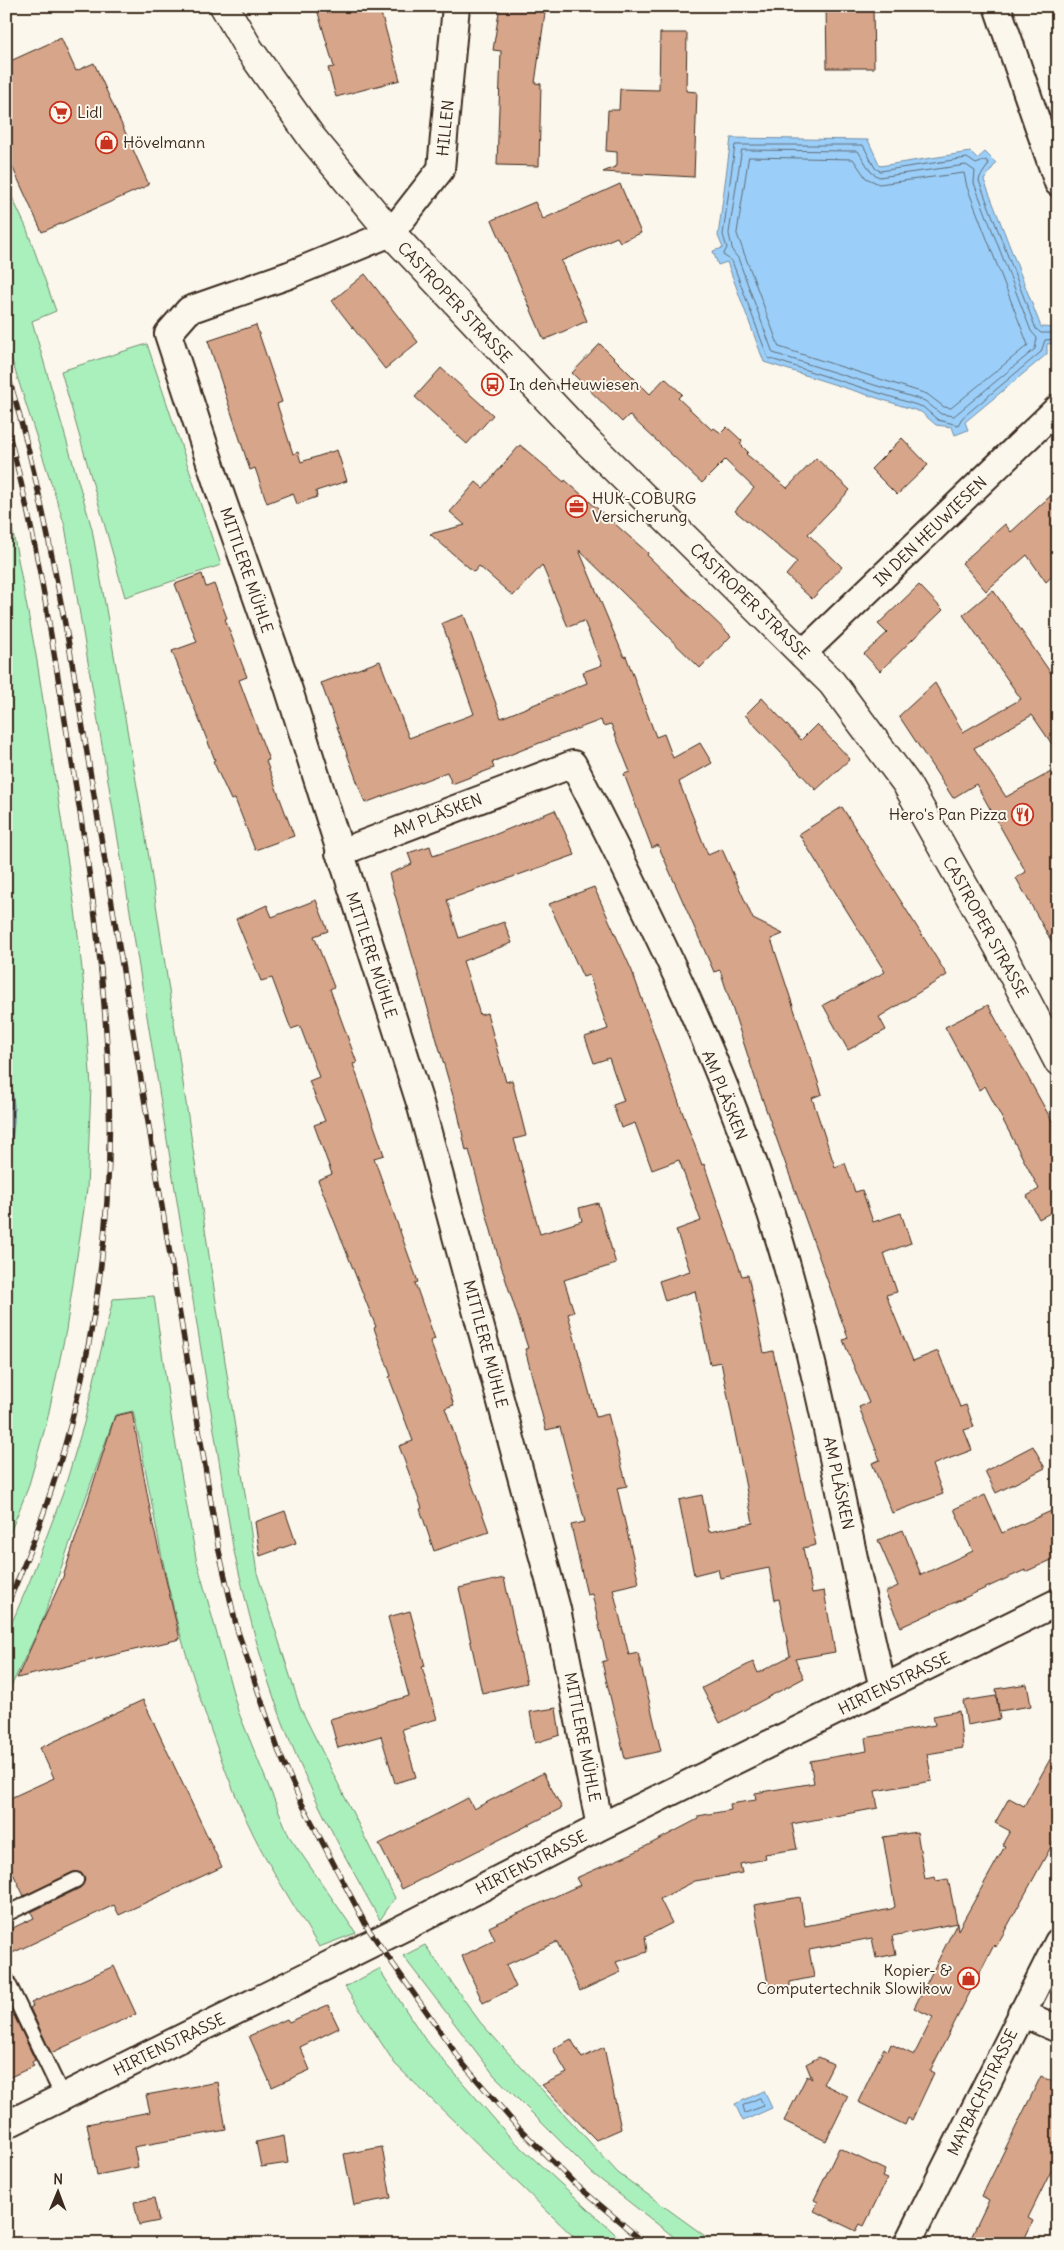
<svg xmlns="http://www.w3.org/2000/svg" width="1064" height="2250" viewBox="0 0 1064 2250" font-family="Delius,sans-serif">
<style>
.green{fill:#aaf0bc;stroke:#728d6d}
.water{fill:#9bcff9;stroke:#758da1}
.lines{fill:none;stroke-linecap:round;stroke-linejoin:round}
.shore{stroke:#616c76;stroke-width:1}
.stream{stroke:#758da1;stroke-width:8}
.building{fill:#d7a58a;stroke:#3b2a1e}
.lane-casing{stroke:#3b2a1e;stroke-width:18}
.street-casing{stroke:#3b2a1e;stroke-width:30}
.secondary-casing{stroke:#3b2a1e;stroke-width:31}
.lane{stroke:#fbf7ec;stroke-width:14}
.street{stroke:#fbf7ec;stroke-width:26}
.secondary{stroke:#fbf7ec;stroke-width:28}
.rail-casing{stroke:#3b2a1e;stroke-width:5.5}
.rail{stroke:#fbf7ec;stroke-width:4;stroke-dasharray:11;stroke-linecap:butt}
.labels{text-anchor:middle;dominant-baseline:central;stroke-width:4;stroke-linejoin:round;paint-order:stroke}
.poi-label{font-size:16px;fill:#3b2a1e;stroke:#fbf7ec;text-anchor:start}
.street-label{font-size:16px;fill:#3b2a1e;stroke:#fbf7ec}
</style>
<rect width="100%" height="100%" fill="#fbf7ec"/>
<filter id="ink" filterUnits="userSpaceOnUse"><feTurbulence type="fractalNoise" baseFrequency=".02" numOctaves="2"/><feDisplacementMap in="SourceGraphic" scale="10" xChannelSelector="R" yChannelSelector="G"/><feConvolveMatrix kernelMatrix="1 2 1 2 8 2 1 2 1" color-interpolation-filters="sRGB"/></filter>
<g filter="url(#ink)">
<path class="green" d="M6,184L26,227L56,311L32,321L92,529L146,838L257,1573L300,1707L395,1898L380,1920C340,1849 302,1778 275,1701C257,1650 245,1598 233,1547L128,899L65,526L6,342Z
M147,344L221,565L125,597L61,371Z
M6,495L37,661L75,909L83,978L91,1086L87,1189L66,1330L47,1421L28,1488L6,1543Z
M154,1296L172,1423L196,1558L238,1711L289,1836L356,1933L319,1947C294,1905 266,1863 246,1819C220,1762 200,1700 182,1640C160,1565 151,1487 133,1411L115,1415L42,1622L6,1697V1636L29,1583L63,1493L84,1423L113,1299Z
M425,1945L480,2022L618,2173L716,2244H683L592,2173L494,2075L403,1956Z
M379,1969L424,2038L509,2136L626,2244H581L395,2064L345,1987Z"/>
<path class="water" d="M731,138L868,140L880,166L970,152L977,159L985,152L996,163L984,180L1041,327L1058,328V343L1047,344V354L965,422L968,430L955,435L952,427L936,425L921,412L764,362L727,262L718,265L713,251L723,248L718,236Z
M764,2091L772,2108L743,2121L735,2104Z"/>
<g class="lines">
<path class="shore" d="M742,150L858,151L871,172L879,177L966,165L975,171L974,183L1031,331L1037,338L1035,349L954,416L941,414L925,401L773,353L738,258L733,252L729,234Z
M749,157L853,159L866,178L879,184L964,173L967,187L1028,345L951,408L944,407L927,394L779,347L737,234Z
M1058,333H1041L1036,329L979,181L980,177L989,164L986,160L976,164L967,158L880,171L875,168L863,145H735L723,235L727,248L723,255L732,261L768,358L923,407L938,420L958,425L962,418L1041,352L1045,340L1058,339
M760,2098L764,2106L745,2113L743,2106Z"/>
<path class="stream" d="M6,1021V1039
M6,1077C13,1109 12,1122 6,1154"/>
</g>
<path class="building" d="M316,6H379L400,80L336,97L328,68L334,67Z
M500,6H546L535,83L541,84L539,166L497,165L501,51L493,50Z
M826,6H873L874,68H827Z
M660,33H687L686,91L697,92L694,177L603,172L617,166V152L606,151L608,110H619L620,89L659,90Z
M61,38L76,71L94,63L149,185L42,232L6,153V63Z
M620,184L641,233L620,242L617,237L561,261L587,321L544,340L492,220L535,202L543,219Z
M365,274L418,342L385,369L332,301Z
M256,325L282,402L277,404L293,454L298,452L301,462L337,450L347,481L316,491L317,497L297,504L293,493L267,503L255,468L250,470L208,341Z
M600,344L650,394L665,378L682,394L678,398L712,430L714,428L721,433L727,427L742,441L740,444L748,452L746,454L787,488L816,458L850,490L808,534L842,567L812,599L786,575L797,562L735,511L754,488L725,460L702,483L629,415L622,422L572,373Z
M441,368L493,415L467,444L415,397Z
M902,438L928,465L897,495L871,469Z
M520,445L564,482L565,480L648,553L647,555L731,636L700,668L579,550L624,657L626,656L656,737L664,734L673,758L700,743L712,763L679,782L708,855L722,849L753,919L783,934L771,939L822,1094L812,1098L835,1167L845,1163L855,1192L862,1190L873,1222L901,1213L911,1243L884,1253L897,1292L886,1295L913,1361L938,1351L960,1407L966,1405L974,1427L964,1430L972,1450L932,1465L943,1494L892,1513L872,1463L880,1460L859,1407L869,1403L843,1340L848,1338L758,1087L720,970L714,972L658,845L652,848L624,774L630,772L611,724L603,726L601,720L542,742L492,762L494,768L452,784L447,772L365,803L321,683L380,661L409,738L474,714L442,623L464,615L501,718L587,683L583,672L602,665L584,621L568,627L542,565L513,596L479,566L474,572L430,534L465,525L450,512L476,482L483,488Z
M1058,489V571L1046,582L1027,555L986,591L962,563L1005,524L1011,532Z
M202,574L206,587L214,584L227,618L225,619L247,677L239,680L269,760L266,761L294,836L255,850L235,799L231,800L213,761L215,760L172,651L197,642L175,584Z
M919,585L943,610L880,671L864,654L887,633L878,624Z
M993,590L1055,679L1058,678V753L1032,715L974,748L1006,797L1058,768V953L1016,878L1026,872L976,784L953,798L899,716L935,683L963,732L1021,699L963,615Z
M762,698L801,740L817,724L850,759L816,790L745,715Z
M842,807L947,975L879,1017L886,1030L848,1050L823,1005L885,972L799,834Z
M555,810L575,855L447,900L459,938L504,922L512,943L463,961L480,1015L487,1013L506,1082L512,1080L526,1136L514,1139L540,1234L582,1221L579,1208L598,1203L616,1264L564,1280L574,1312L568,1314L596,1417L608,1414L627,1486L617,1488L639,1583L613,1589L629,1655L638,1653L661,1751L625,1759L602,1662L607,1660L592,1594L587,1595L571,1525L585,1522L560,1427L546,1430L525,1349L528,1348L498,1256L469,1150L466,1151L458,1113L389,874L412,864L408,853L430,846L433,856L494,835Z
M594,887L632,971L679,1103L702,1165L704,1164L742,1276L748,1275L764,1353L773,1351L816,1545L803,1548L812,1593L824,1591L835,1652L795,1659L804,1678L720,1723L702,1688L753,1662L758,1673L790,1656L779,1599L775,1600L769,1568L720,1578L718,1569L694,1575L679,1500L702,1495L709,1532L753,1523L721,1362L710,1364L695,1291L665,1301L659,1281L690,1271L676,1230L701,1221L679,1160L652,1170L635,1123L621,1128L613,1105L624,1101L609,1058L594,1063L585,1037L608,1029L589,975L583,977L549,904Z
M316,900L328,931L314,936L334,987L330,989L357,1063L353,1064L384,1155L374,1158L418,1282L415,1283L435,1339L430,1341L454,1405L445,1408L489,1532L434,1551L420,1509L422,1508L399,1446L413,1441L389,1377L391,1376L374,1328L376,1327L318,1180L332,1174L314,1125L325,1121L309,1081L319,1077L300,1026L291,1029L272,978L261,981L236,919L267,905L272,917Z
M988,1005L1058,1132V1223L1052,1212L1039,1219L1027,1196L1039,1189L985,1086L979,1090L945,1027Z
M132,1412L153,1525L180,1639L17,1678L63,1577L115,1416Z
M1033,1446L1045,1468L996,1493L985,1471Z
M985,1495L1002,1533L1058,1508V1557L1025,1572V1570L901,1627L885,1592L898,1586L878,1540L903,1530L921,1575L973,1551L954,1509Z
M285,1511L296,1543L260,1556L255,1522Z
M504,1578L527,1683L482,1693L459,1588Z
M410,1611L425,1666L422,1667L437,1719L402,1729L416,1777L395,1783L381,1736L338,1748L330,1719L409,1696L388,1617Z
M1027,1684L1031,1706L999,1711L996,1689Z
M996,1696L1000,1719L967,1725L963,1701Z
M143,1700L222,1867L119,1915L114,1905L6,1956V1931L34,1918L31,1912L80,1888L85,1880L81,1873L73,1872L24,1896L6,1859V1800L54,1778L40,1748Z
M556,1708L560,1735L535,1743L530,1712Z
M959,1711L963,1748L927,1754L932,1781L875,1791L878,1808L792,1824L797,1849L765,1854L766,1859L740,1864L742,1873L695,1881L660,1899L672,1923L645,1937L647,1952L616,1962L621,1972L580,1991L557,1942L506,1965L516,1987L483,2003L462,1956L495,1940L489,1927L580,1885L576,1878L635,1852L698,1819V1816L731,1810L730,1804L756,1800L755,1793L814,1783L810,1761L867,1751L865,1738L935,1725L933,1716Z
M1058,1745V1834L996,1947L994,1945L930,2071L934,2073L912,2120L908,2118L905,2125L858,2102L884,2048L888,2051L891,2044L914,2055L933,2017L914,2008L957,1923L958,1930L1005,1846L1002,1845L1010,1831L995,1823L1009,1798L1024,1806Z
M543,1773L562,1808L402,1889L379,1844L468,1798L474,1809Z
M917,1832L925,1879L935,1877L936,1881L948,1879L957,1923L892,1936L896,1954L876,1958L872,1938L809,1950L814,1977L790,1982V1986L769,1989L754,1905L800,1897L805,1926L891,1909L895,1907L883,1837Z
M114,1966L136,2014L51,2053L30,2008L33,2006L31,2003Z
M328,2005L339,2028L300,2047L310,2070L272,2087L249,2036L287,2019L289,2022Z
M14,2015L35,2060L32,2062L34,2066L6,2079V2019Z
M571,2039L582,2058L604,2047L621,2129L596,2140L542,2085L567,2073L553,2049Z
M819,2057L833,2064L823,2084L848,2096L826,2141L784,2121L807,2076L812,2079L806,2064Z
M1041,2076L1058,2085V2157L1028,2218L1033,2221L1022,2244H968L989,2200L982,2196Z
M218,2082L226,2130L134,2147L138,2167L97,2175L87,2124L150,2112L146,2095Z
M284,2136L288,2163L261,2167L256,2142Z
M382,2147L391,2198L354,2205L344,2154Z
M839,2148L885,2170L882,2177L887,2179L864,2226L860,2224L856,2231L814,2211L818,2202L814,2200Z
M154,2198L159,2221L139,2225L134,2202Z"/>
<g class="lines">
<defs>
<path id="lane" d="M6,1914L76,1880
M6,1979L63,2097"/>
<path id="street" d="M456,6L441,169L391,233L289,275L189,310L168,334L217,484L288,687L420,1103L557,1609L600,1827
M997,6L1058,183
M802,654L1058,408
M339,853L573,764C652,918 729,1076 780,1242C824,1389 847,1540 883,1688
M1021,2013L1058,2029
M6,2125L415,1922L600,1827L1058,1602
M907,2244L1058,1942"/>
<path id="secondary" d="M224,6L249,49L312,138L391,233L588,442L832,683L906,783L999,948L1058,1061"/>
</defs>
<use href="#lane" class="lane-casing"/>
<use href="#street" class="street-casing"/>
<use href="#secondary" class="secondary-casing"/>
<use href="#lane" class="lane"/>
<use href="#street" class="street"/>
<use href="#secondary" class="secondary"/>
<defs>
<path id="rail" d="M6,369C35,463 53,559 71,656L219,1551L237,1629L279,1752L300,1800L367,1927L464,2065L516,2125L573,2182L646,2244
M6,424C35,527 51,634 68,739C88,857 106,975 109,1094C114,1268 78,1448 6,1607"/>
</defs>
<use href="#rail" class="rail-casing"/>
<use href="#rail" class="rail"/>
</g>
</g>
<defs>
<symbol id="supermarket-ring" viewBox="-11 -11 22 22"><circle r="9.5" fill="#fbf7ec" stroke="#c8321e" stroke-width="1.5"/><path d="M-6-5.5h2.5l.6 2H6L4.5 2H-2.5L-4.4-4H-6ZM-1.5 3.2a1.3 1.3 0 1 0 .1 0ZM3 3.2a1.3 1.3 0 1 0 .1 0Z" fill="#c8321e"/></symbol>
<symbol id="shop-ring" viewBox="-11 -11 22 22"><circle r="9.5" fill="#fbf7ec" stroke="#c8321e" stroke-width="1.5"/><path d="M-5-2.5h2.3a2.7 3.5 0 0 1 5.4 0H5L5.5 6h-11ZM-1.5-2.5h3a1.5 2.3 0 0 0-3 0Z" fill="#c8321e"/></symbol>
<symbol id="bus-ring" viewBox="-11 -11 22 22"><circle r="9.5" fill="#fbf7ec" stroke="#c8321e" stroke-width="1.5"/><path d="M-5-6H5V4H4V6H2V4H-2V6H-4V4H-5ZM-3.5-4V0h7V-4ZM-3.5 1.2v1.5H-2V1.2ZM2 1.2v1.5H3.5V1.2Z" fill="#c8321e"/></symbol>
<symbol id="office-ring" viewBox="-11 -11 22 22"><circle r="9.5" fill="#fbf7ec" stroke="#c8321e" stroke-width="1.5"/><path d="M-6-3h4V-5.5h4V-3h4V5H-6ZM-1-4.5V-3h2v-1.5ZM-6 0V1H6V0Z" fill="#c8321e"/></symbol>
<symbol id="restaurant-ring" viewBox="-11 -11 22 22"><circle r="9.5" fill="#fbf7ec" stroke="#c8321e" stroke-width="1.5"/><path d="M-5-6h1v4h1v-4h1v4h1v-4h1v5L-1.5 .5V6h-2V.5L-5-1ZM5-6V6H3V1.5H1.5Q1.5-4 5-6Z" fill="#c8321e"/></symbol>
</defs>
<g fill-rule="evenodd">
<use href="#supermarket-ring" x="48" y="100" width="25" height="25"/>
<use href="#shop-ring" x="94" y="130" width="25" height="25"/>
<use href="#bus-ring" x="480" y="372" width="25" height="25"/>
<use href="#office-ring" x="564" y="494" width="25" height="25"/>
<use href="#restaurant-ring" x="1010" y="802" width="25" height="25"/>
<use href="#shop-ring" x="956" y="1966" width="25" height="25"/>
</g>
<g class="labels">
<g class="poi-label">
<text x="77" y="112">Lidl</text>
<text x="123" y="142">Hövelmann</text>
<text x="509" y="384">In den Heuwiesen</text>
<text x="592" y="498">HUK-COBURG<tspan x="592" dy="18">Versicherung</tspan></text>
<text x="1007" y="814" text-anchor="end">Hero's Pan Pizza</text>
<text x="952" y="1970" text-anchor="end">Kopier- &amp;<tspan x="952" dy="18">Computertechnik Slowikow</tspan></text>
</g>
<g class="street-label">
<text transform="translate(445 128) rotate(-84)">HILLEN</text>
<text transform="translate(455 302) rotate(47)">CASTROPER STRASSE</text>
<text transform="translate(930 531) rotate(-44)">IN DEN HEUWIESEN</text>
<text transform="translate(247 570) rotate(71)">MITTLERE MÜHLE</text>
<text transform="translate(750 601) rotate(44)">CASTROPER STRASSE</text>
<text transform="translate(437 815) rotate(-21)">AM PLÄSKEN</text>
<text transform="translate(986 927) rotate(61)">CASTROPER STRASSE</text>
<text transform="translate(372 955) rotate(72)">MITTLERE MÜHLE</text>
<text transform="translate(725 1095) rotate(68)">AM PLÄSKEN</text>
<text transform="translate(486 1344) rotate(75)">MITTLERE MÜHLE</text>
<text transform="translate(839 1483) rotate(78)">AM PLÄSKEN</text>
<text transform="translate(894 1683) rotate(-26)">HIRTENSTRASSE</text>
<text transform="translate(583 1737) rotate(79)">MITTLERE MÜHLE</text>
<text transform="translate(531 1862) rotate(-27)">HIRTENSTRASSE</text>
<text transform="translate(169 2044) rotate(-26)">HIRTENSTRASSE</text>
<text transform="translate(982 2092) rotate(-64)">MAYBACHSTRASSE</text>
</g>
</g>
<rect width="1064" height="2250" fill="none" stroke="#fbf7ec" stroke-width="25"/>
<rect x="12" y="12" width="1039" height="2225" fill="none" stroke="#3b2a1e" stroke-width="2" filter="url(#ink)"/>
<g transform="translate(58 2192) rotate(1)" stroke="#fbf7ec" stroke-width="4" paint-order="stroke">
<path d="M0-4L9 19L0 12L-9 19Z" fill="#3b2a1e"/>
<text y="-8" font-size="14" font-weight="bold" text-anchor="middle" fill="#3b2a1e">N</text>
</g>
</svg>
